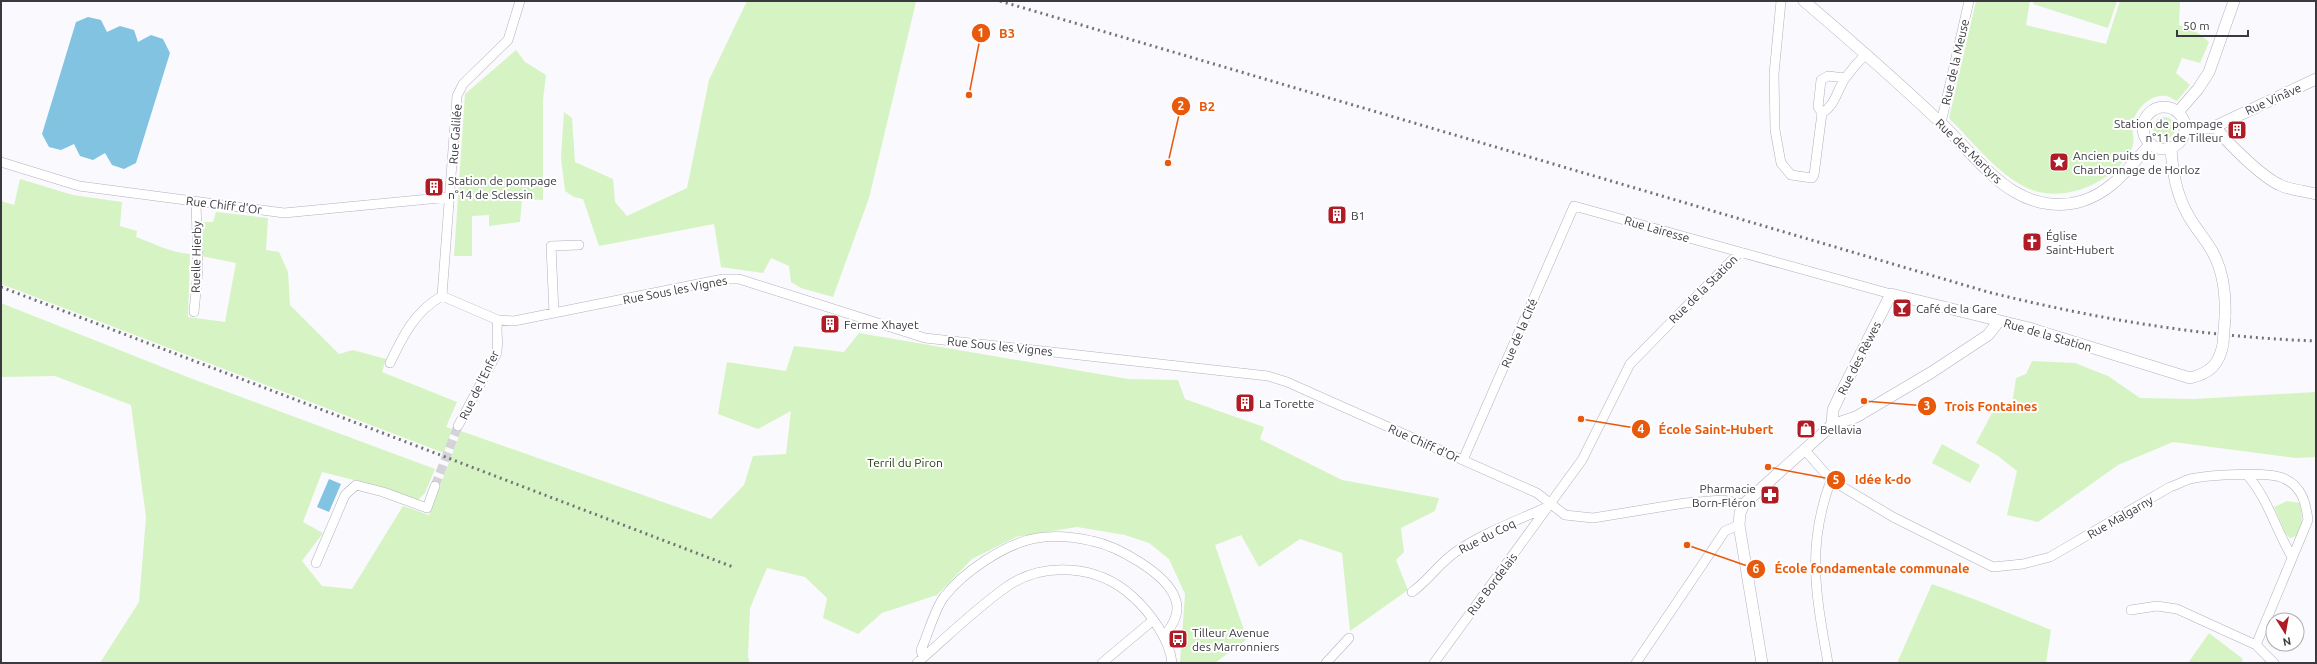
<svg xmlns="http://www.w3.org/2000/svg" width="2317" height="664" viewBox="0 0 2317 664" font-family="Ubuntu,sans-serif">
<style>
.green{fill:#d6f4c3}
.water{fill:#81c3e1}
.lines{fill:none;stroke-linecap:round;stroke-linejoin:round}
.minor-tunnel{stroke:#d4d3d7;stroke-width:9;stroke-dasharray:9 4.5;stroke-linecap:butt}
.minor-casing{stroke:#b2b0c1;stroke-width:10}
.tertiary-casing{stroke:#b2b0c1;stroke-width:12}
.minor{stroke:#fff;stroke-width:9}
.tertiary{stroke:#fff;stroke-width:11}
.rail{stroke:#747379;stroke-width:3;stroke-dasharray:2 4;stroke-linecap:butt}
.tertiary-bridge-casing{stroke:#b2b0c1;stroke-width:12;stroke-linecap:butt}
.tertiary-bridge{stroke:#fff;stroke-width:11}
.labels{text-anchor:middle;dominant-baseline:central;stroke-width:4;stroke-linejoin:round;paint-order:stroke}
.street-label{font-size:12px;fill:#3a3940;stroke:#fff}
.poi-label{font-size:12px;fill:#3a3940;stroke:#fff;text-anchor:start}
.park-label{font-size:12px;fill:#1c3700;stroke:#fff}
.leader{fill:none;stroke:#e8590c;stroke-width:1.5}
.callout-dot{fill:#e8590c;stroke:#fff;stroke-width:1.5}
.mark-label{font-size:12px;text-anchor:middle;font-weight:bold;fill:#fff}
.callout-label{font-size:13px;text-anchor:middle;font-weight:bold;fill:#e8590c;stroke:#fff;stroke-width:4;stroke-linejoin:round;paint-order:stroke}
</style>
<rect width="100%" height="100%" fill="#faf9fd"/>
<path class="green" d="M747,1L916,2L869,198L833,297L801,288L791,282L789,266L771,258L763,273L721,267L714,224L599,246L583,199L574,197L565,191L561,158L564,112L572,118L575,162L613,179L615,202L627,216L687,188L709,80Z
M1976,1H2030L2026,25L2106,44L2120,1H2180L2179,25L2198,33L2209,42L2200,63L2182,58L2176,73L2190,85L2177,101C2174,100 2169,96 2166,96C2151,93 2136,109 2133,122C2130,134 2138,139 2129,154C2108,185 2060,205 2025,187C1996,172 1972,141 1949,118Z
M2034,1H2117L2108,28L2033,4Z
M516,50L525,62L546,75L543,100V200L522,199L520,222L489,226V215L472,216V256H454L465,94Z
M2153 128a11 11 0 1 1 22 0a11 11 0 1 1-22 0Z
M20,179L73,195L122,202L120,226L137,231L136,237C156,244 168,252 190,254L188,317L225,322L236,263L201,256V222H213L216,212L268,218L266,250L279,252L288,272L290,305L339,354L353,350L386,359L382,372L457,402L446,427L452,429L444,453L1,284V201L14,205Z
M1,303L190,378L435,469L425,493L418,500L370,484L322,472L303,522L323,533L302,561L322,586L352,589L403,506L429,515L461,431L711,519L744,485L753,456L786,454L791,411L758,429L718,414L727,362L786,371L794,346L844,352L859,333L1128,379L1178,380L1185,399L1264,427L1260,439L1342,480L1439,498L1435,511L1401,528L1404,552L1396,560L1408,590L1350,631L1342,553L1300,539L1259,567L1241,535L1215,545L1247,639L1215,663H1180L1185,594L1169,559L1149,543L1125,535L1077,527L1016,537L972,559L937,595L882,613L858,634L823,618L827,598L805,577L767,568L750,608L748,657L750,663H100L139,602L146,517L131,405L55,376L1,377Z
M2032,361L2075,363L2108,376L2140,398L2194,399L2316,392V457L2296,458L2173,442L2118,465L2038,522L2007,515L2017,471L1998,456L1976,443L1998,402L2012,404L2016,378L2026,374Z
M1942,444L1980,465L1970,483L1932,463Z
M2287,501L2300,503C2302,515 2304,526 2297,536L2290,538L2286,534L2274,507Z
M1932,584L1979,601L2051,630L2046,663H1897Z
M2209,633L2243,659L2241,663H2188Z"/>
<path class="water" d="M88,17L101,20L107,32L120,26L134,30L138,42L151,35L163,39L170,53L136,163L124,169L112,165L105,153L93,160L80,156L74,144L61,150L49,147L42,134L76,22Z
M329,479L341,484L329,512L317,507Z"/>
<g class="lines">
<path class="minor-tunnel" d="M435,486L458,426"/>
<defs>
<path id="minor" d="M1781,1L1774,74L1775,130L1781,163L1791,175L1812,178L1814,175L1822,113C1836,105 1837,89 1846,77C1852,69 1858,62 1865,55
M1822,113L1818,107L1821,80L1828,76L1845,78
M1941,123L1969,1
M1,162L79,186L284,213L450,197
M442,296L498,320L514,321L723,279H739L925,338L1268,376L1287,382L1537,493L1565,515L1593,518L1685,503L1722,500L1744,504
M442,296L457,96L463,84L508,40L520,1
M194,312L198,270L196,202
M554,313L551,246L579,245
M390,363C403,336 415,311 442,296
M458,426L496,355C500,343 495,332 498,320
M1804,449L1831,480L1893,517L1993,567L2023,564L2050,557L2170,487C2177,485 2183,481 2190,479C2208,475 2270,471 2285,479C2302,487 2306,503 2308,520L2256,645
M1463,460L1574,206L1891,294
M2248,476C2268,499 2276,530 2292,557
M316,563L345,495L356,485L383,492L427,508L435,486
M1412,592C1429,580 1440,562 1457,551C1485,532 1519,520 1549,506
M2131,610L2157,606L2177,609L2256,645L2274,663
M923,658L921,650C927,637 935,608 944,597C963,572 1006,543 1037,538C1055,535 1075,537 1092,541C1117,546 1166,573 1175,598C1181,612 1173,625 1164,636
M917,663C946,638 974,610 1005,588C1043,560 1099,565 1133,597C1150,612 1170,640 1172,663
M1102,663L1152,621
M1326,663L1349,638
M1434,663L1582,460L1630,364L1740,252
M1636,663L1725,531L1739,525
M1828,663C1816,595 1806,547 1831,480"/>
<path id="tertiary" d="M1804,1C1851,41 1898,82 1942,124C1963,144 1990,178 2015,192C2035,204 2060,208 2082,201C2114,191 2129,166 2151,144
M2143 128a21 21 0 1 1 42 0a21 21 0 1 1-42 0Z
M2178,112L2198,89L2209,72L2234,1
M2215,126C2226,142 2262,177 2280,185C2290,190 2304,191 2316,194
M2185,128H2212L2316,79
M2171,147C2172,170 2176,193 2187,213C2193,225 2202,235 2209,246C2223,267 2226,293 2225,317
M1832,425L1833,410L1839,397L1891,294L2029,328L2190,378C2210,373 2219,365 2223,344
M1762,663L1739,525L1740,513L1744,504L1832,425L1856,417L1932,372L1988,335L1999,321"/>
</defs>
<use href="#minor" class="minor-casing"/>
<use href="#tertiary" class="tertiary-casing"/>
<use href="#minor" class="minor"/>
<use href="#tertiary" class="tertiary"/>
<path class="rail" d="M1000,1L1988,292C2096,319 2204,337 2316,341
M1,287L733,567"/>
<defs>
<path id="tertiary-bridge" d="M2223,344L2225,317"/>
</defs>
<use href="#tertiary-bridge" class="tertiary-bridge-casing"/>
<use href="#tertiary-bridge" class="tertiary-bridge"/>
</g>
<defs>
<symbol id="building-square" viewBox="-11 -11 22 22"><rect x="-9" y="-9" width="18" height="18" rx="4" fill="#af1c26" stroke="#fff"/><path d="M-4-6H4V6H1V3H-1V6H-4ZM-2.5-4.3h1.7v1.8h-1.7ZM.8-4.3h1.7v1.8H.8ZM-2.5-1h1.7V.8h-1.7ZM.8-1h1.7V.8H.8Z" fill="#fff"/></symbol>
<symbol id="sight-square" viewBox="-11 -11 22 22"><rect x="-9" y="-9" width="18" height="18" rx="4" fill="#af1c26" stroke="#fff"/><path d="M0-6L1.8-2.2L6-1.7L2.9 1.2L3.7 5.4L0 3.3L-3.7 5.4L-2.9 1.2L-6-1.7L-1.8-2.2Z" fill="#fff"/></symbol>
<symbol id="church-square" viewBox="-11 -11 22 22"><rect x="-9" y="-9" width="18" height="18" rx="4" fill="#af1c26" stroke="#fff"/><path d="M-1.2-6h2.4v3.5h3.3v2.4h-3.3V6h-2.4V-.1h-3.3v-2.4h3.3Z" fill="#fff"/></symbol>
<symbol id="bar-square" viewBox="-11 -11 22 22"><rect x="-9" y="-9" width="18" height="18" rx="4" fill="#af1c26" stroke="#fff"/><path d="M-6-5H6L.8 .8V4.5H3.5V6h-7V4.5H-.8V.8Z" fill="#fff"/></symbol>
<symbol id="shop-square" viewBox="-11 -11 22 22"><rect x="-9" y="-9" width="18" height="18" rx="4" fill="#af1c26" stroke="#fff"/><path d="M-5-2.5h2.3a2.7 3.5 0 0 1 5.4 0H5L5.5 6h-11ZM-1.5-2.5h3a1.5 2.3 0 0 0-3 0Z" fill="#fff"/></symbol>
<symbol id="pharmacy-square" viewBox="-11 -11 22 22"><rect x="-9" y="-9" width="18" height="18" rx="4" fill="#af1c26" stroke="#fff"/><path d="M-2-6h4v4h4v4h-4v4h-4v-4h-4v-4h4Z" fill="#fff"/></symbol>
<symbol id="bus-square" viewBox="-11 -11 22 22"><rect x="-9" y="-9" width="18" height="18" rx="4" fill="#af1c26" stroke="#fff"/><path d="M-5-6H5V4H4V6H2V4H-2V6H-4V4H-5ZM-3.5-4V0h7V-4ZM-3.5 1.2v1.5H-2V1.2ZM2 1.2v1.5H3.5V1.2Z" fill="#fff"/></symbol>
</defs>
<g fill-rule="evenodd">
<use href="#building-square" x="2226" y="119" width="22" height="22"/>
<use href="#sight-square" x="2048" y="151" width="22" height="22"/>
<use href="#building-square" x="423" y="176" width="22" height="22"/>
<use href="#building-square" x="1326" y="204" width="22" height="22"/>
<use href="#church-square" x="2021" y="231" width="22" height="22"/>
<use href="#bar-square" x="1891" y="297" width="22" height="22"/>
<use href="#building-square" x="819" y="313" width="22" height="22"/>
<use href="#building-square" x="1234" y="392" width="22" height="22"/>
<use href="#shop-square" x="1795" y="418" width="22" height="22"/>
<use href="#pharmacy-square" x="1759" y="484" width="22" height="22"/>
<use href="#bus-square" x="1167" y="628" width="22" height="22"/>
</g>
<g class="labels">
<g class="street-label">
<text transform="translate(1955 62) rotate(-77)">Rue de la Meuse</text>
<text transform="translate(2273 99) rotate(-24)">Rue Vinâve</text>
<text transform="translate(455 134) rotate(-86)">Rue Galilée</text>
<text transform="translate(1969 151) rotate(44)">Rue des Martyrs</text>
<text transform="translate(224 205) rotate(7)">Rue Chiff d'Or</text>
<text transform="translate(1657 229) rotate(16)">Rue Lairesse</text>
<text transform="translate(196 257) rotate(-89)">Ruelle Hierby</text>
<text transform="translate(1703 289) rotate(-45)">Rue de la Station</text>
<text transform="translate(675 290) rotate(-11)">Rue Sous les Vignes</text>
<text transform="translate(1519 333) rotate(-67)">Rue de la Cité</text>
<text transform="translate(2048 335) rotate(16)">Rue de la Station</text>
<text transform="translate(1000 346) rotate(6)">Rue Sous les Vignes</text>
<text transform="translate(1859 358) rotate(-63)">Rue des Rèwes</text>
<text transform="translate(479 385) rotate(-64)">Rue de l'Enfer</text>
<text transform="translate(1424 443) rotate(24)">Rue Chiff d'Or</text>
<text transform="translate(2120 517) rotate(-30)">Rue Malgarny</text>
<text transform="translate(1487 536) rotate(-27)">Rue du Coq</text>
<text transform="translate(1492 584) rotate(-53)">Rue Bordelais</text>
</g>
<g class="poi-label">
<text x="2223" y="123" text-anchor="end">Station de pompage<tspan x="2223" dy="14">n°11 de Tilleur</tspan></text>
<text x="2073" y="155">Ancien puits du<tspan x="2073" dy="14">Charbonnage de Horloz</tspan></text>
<text x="448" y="180">Station de pompage<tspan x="448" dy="14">n°14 de Sclessin</tspan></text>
<text x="1351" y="215">B1</text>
<text x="2046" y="235">Église<tspan x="2046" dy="14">Saint-Hubert</tspan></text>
<text x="1916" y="308">Café de la Gare</text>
<text x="844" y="324">Ferme Xhayet</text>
<text x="1259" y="403">La Torette</text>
<text x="1820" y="429">Bellavia</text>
<text x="1756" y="488" text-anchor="end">Pharmacie<tspan x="1756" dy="14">Born-Fléron</tspan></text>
<text x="1192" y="632">Tilleur Avenue<tspan x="1192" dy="14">des Marronniers</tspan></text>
</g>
<g class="park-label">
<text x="905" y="462">Terril du Piron</text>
</g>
</g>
<path class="leader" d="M969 95L981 33M1168 163L1181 106M1864 401L1927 406M1581 419L1641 429M1768 467L1836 480M1687 545L1756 569"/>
<g class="callout-dot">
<circle cx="969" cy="95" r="4"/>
<circle cx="1168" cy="163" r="4"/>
<circle cx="1864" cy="401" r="4"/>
<circle cx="1581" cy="419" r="4"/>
<circle cx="1768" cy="467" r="4"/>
<circle cx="1687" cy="545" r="4"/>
<circle cx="981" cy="33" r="10"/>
<circle cx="1181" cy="106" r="10"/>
<circle cx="1927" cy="406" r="10"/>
<circle cx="1641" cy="429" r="10"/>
<circle cx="1836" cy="480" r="10"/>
<circle cx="1756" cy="569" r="10"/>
</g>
<g class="mark-label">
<text x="981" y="37">1</text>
<text x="1181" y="110">2</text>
<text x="1927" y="410">3</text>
<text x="1641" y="433">4</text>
<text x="1836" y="484">5</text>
<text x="1756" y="573">6</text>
</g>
<g class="callout-label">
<text x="1007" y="38">B3</text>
<text x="1207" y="111">B2</text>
<text x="1991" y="411">Trois Fontaines</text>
<text x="1716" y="434">École Saint-Hubert</text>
<text x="1883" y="484">Idée k-do</text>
<text x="1872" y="573">École fondamentale communale</text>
</g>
<rect width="2317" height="664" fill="none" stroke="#3a3940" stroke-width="4"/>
<g transform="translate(2285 632) rotate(169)"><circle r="19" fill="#ffffff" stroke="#b0b0b3"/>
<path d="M0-3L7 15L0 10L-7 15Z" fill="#af1c26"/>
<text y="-6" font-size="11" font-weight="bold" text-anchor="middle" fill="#3a3940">N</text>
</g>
<path d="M2177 30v6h71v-6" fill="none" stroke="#3a3940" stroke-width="2"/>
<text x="2183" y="30" font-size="12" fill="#3a3940" stroke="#ffffff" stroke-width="3" paint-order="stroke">50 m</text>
</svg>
